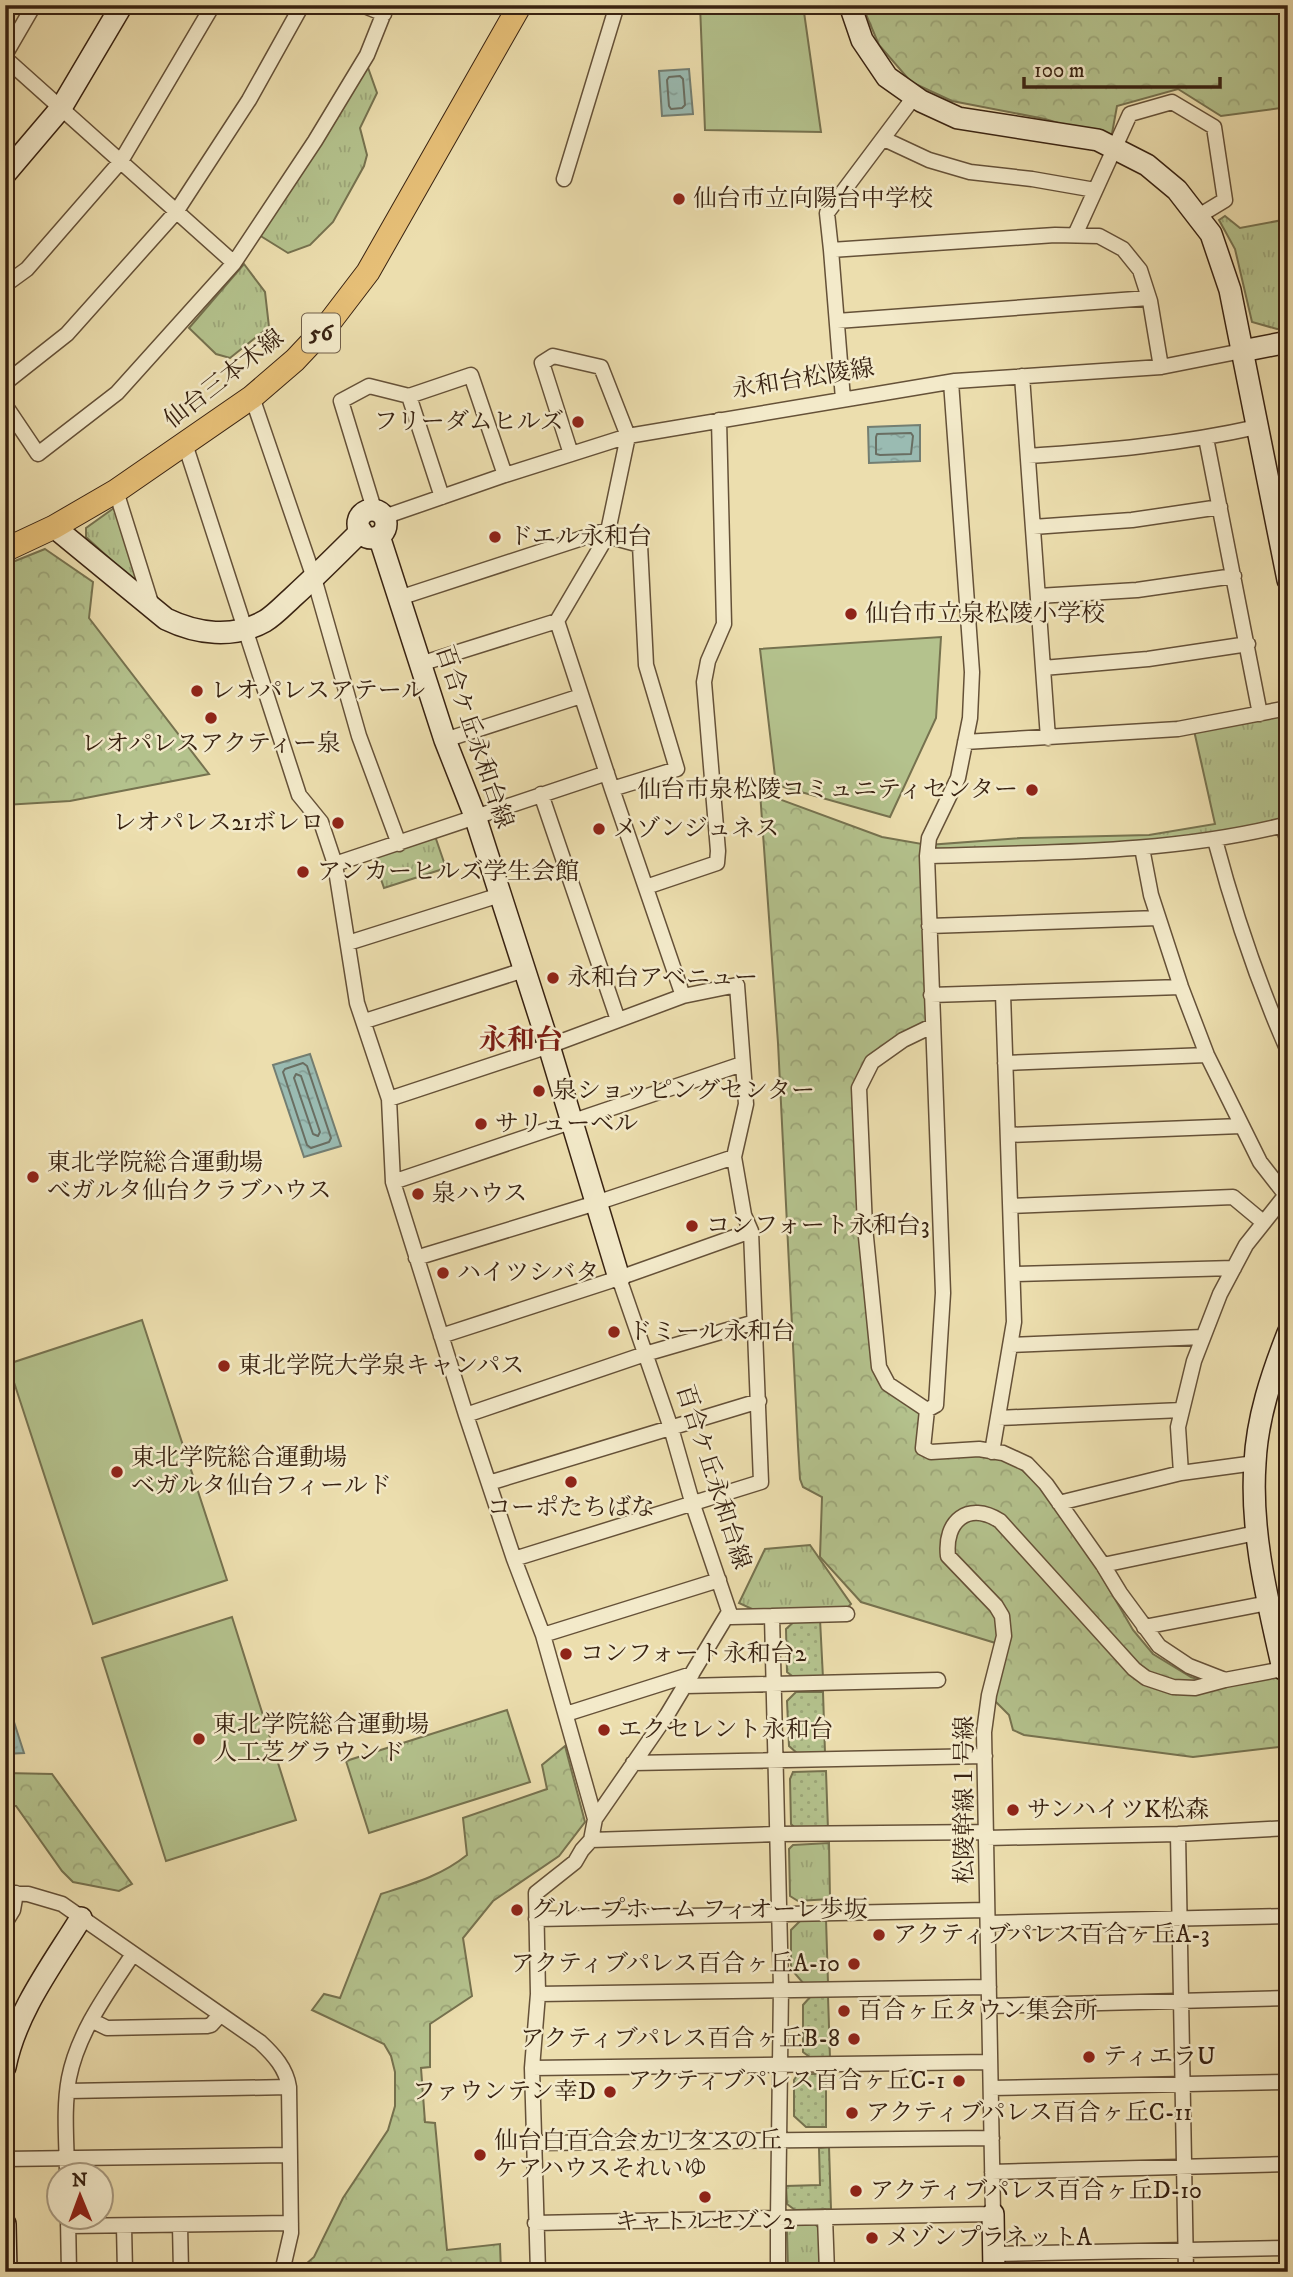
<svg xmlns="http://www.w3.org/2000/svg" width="1293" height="2277" viewBox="0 0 1293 2277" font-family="'IM FELL DW Pica','Noto Serif JP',serif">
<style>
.grass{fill:#b4c28d;stroke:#76724f;stroke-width:2}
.forest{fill:url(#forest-crowns);stroke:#76724f;stroke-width:2}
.park{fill:url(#park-tufts);stroke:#76724f;stroke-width:2}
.garden{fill:url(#garden-dots);stroke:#76724f;stroke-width:2}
.water{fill:url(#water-ripples);stroke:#737e72;stroke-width:2}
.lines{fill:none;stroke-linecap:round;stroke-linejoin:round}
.shore{stroke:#696e62;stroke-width:2}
.street-casing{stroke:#655138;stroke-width:17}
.secondary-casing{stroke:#382211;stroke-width:24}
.primary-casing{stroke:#382211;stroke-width:25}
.street{stroke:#f3eaca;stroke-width:14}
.secondary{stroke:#f3eaca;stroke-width:21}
.primary{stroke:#e6bf77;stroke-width:23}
.poi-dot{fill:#8f2418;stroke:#f3eaca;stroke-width:2.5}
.labels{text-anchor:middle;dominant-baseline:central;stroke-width:5;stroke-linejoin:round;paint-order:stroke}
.shield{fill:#f3eaca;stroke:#705e48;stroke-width:2}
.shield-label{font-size:23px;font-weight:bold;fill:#382211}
.poi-label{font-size:24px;fill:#382211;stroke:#f3eaca;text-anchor:start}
.street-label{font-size:24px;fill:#382211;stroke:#f3eaca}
.quarter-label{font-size:28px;font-weight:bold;fill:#7a1f14;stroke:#f3eaca}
</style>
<defs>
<pattern id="forest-crowns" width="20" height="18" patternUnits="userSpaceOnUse" patternTransform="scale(1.75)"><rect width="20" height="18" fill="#b4c28d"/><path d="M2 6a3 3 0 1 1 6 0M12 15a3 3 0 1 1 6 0" fill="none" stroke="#9ca679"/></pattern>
<pattern id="park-tufts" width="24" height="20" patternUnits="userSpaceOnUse" patternTransform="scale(1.75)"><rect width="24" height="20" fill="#b4c28d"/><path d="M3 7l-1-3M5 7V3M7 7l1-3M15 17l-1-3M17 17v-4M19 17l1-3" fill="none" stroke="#9ca679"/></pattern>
<pattern id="garden-dots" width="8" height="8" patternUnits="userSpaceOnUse" patternTransform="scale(1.75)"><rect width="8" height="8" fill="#b4c28d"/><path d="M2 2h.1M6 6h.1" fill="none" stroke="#9ca679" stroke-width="1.8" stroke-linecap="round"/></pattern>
<pattern id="water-ripples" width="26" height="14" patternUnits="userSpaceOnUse" patternTransform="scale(1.75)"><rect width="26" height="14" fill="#9abbb2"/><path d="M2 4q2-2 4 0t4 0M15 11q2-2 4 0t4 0" fill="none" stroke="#85a098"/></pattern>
</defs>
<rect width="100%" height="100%" fill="#ecdeae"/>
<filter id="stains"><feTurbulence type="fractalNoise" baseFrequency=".00286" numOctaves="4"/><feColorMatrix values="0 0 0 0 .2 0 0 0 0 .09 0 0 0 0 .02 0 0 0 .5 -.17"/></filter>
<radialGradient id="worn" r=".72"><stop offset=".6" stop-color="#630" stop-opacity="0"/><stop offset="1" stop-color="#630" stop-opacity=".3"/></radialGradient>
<path class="grass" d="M700,5H803L821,132L705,130Z
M941,637L936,718L890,817L776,785L760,649Z
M142,1320L227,1580L93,1624L8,1364Z
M232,1617L296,1820L166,1861L102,1658Z"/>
<path class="forest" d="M862,5H1288V107L1221,116L1178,89L1117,106L1111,139L1045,119L952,101L911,82L879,45Z
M45,549L93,582L89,618L209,774L70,801L5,805V565Z
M760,792L882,837L928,845L932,1026L872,1062L859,1088L877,1379L927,1410L923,1447L1003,1453L1059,1503L1133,1630L1153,1654L1191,1677L1217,1685L1288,1674V1746L1193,1757L1024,1735L1013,1730L1009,1715L989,1695L1002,1645L861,1602L820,1557L822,1497L803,1487L800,1479L798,1446L778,1043Z
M565,1746L585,1822L559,1856L493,1901L463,1938L472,1996L430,2024V2067L421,2068L425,2122L435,2123L447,2250L500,2244L501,2272H297L314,2257L343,2198L388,2130L395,2106V2072L391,2056L384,2044L312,2010L324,1994L340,1998L381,1894C412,1884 441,1876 467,1855L463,1818L547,1789L542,1765Z
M5,1773L52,1774L132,1884L119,1891L73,1882L62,1871L16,1806H5Z"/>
<path class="park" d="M366,62L377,93L360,128L367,155L364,166L333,222L310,245L288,253L259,235Z
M1225,216L1240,228L1288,219V328L1277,329L1252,322L1235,249L1219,220Z
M244,264L265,292L269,327L230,358L216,354L189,328Z
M114,508L138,575L133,580L86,537V528Z
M1288,708V824L1238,837L927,856L928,845L1021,838L1149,835L1215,824L1193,726Z
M435,836L446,868L384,888L373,856Z
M810,1545L851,1604L846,1609H752L739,1603L765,1549Z
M507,1710L530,1782L369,1833L346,1761Z
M829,1843L830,1899L798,1901L790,1896L789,1849L793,1845Z
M802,1919H826L828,1983L804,1984L791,1969V1930Z
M814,2223L822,2231L823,2272H788L787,2231L795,2224Z"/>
<path class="garden" d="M820,1619L823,1678L796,1679L787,1672L786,1629L796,1620Z
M796,1692H823L825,1753L798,1754L789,1746L787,1701Z
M826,1771L828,1830L799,1832L791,1824L790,1779L793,1772Z
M811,1996H828L830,2058H811L803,2052V2005Z
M798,2074H826V2127H806L794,2116V2080Z
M829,2147L831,2209L795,2210L787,2204L786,2186L820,2185L819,2148Z"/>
<path class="water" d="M689,69L693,114L662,116L659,71Z
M920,425V461L869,463L868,427Z
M310,1054L341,1146L304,1157L273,1065Z
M5,1694L24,1753L5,1754Z"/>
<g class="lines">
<path class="shore" d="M680,76L683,79L685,105L682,108L671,109L669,106L667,80L669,77Z
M911,433L913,436L911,454L880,455L876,454V437L877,434Z
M303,1063L307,1066L331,1138L329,1142L311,1148L307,1145L283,1072L285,1069Z
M296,1074L301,1076L320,1132L318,1136L313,1134L294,1078Z"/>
<defs>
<path id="street" d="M362,5L384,14
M5,55L34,5
M5,58L234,263
M884,139L929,160L970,172L1032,179L1095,190
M564,179L617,5
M1075,235L1130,114L1172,102L1214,127L1225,200L1197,217
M831,250L827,213L914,97
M5,285L27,269L121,161L213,5
M837,321L1149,298
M1022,376L1048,738
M951,382L972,672L970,718L958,778L929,838L927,856L943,1293L936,1405L927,1410L923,1448L931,1452L979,1449L1003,1453L1027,1464L1046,1484L1103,1565L1120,1593L1159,1646L1189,1666L1225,1680
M5,383L67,334L176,212L249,100L302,5
M252,397L314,578L359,736L399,844
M843,399L831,250L1055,235L1099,236L1123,249L1140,270L1150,301L1161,367
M5,405L38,454L117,393L234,263L315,141L367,55L387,5
M1206,438L1260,714
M185,444L299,795L321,822L335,864L357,1003L389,1099L393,1182L466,1415L514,1559L543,1635L595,1819
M571,454L542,363L553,356L601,367L628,436L607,536L557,621L612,789L683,996
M1028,456C1105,451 1181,444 1257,427
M116,491L152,606
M442,497L409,396L471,375L505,475
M374,509L341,401L369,386L409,396
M384,517L505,475L628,436L955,381L1161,367L1242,351
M1033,527L1132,520L1220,507
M607,536L640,545L646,665L677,769L612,789
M1038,596L1137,590L1234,576
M399,598L607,530
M420,664L557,621
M1043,668L1148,659L1248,644
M445,740L581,696
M965,742L1178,729L1288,708
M541,794L618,1020
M1283,825L1288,843
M1215,840C1234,912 1258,983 1288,1051
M1142,848L1151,895L1181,987L1207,1055L1260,1162L1285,1194
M927,856C1048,852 1170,854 1288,824
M335,864L607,773
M646,887L717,863L718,851L704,682L708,661L724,624L719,420
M929,926L1158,918
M348,943L500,895
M931,995L1181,987
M365,1021L524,970
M1005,1063L1207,1055
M389,1099L549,1046L683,996L737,985L746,1104L734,1157L744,1215L751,1231L761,1482L514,1559
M1008,1135L1241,1126
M393,1182L742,1064
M1011,1206L1233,1197L1263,1222
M416,1258L596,1203L734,1157
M1013,1274L1234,1268
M619,1278L671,1428L693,1505L731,1617L772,1616L781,1988L778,2218L993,2214L984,1732L989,1695L1004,1636L1002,1616L996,1606L948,1556C944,1521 968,1501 1000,1521L1134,1669L1146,1678L1173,1687L1195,1688L1225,1680L1288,1668
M441,1336L619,1278L751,1231
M1011,1345L1203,1337
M927,1410L888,1384L879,1367L865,1227L859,1088L872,1062L903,1040L932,1026
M466,1415L645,1354L755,1322
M998,1418L1182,1410
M992,1452L1014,1322L1003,994
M1181,1473L1178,1427L1194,1361L1220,1294L1246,1245L1288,1192
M489,1483L759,1401
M1059,1503L1181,1473L1255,1463
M1103,1565L1256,1533
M772,1616L847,1614
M1144,1627L1268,1603
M543,1635L719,1580
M685,1686L938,1680
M566,1714L692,1674
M633,1763L985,1756
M1178,1834L1186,2272
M986,1838L1178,1834L1288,1828
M591,1840L777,1834L986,1832
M5,1893L28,1894L62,1904L260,2042C274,2055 286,2068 289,2087L291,2233L282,2272
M536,1919L987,1910
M5,1923L13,1910L16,1893
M988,1923L1288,1916
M538,1994L989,1987
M989,2006L1288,1998
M91,2020L107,2028L207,2026L211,2025L220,2015
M532,2068L990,2062
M991,2088L1288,2082
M68,2091L289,2087
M534,2143L992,2138
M5,2159L290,2155
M992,2172L1288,2164
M67,2176C67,2144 63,2110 69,2078C78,2032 108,1992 133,1954
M825,2217L827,2272
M68,2219L69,2272
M535,2223L778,2218V2272
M180,2225L181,2272
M68,2226L291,2223
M124,2226L125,2272
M994,2254L1288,2248
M538,2272L532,2068L538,1994L536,1893L575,1862L582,1850L591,1840L595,1819L667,1715L729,1612"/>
<path id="secondary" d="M850,5L862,40L887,77L921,101L958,118L1098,140L1147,165L1177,190L1211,234L1230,290L1288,580
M5,174L61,108L122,5
M1242,351L1288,342
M358 524a14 14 0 1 1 28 0a14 14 0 1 1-28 0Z
M54,527L166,619C197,634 233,639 265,621C275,615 285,604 294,596C317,575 339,553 361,531
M379,536L445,740L475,816L549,1046L619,1278
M1283,1669C1268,1602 1250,1533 1255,1463C1257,1418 1272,1374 1288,1333
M5,2067C16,2012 52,1965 81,1918
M993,2214L994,2272
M5,2224L6,2272"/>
<path id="primary" d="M5,550L54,527L116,491L252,397L295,360L326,327L368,272L520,5"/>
</defs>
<use href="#street" class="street-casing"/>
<use href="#secondary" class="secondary-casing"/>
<use href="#primary" class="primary-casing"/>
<use href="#street" class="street"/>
<use href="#secondary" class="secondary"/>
<use href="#primary" class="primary"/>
</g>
<g class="poi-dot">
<circle cx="679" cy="199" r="7"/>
<circle cx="578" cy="422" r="7"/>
<circle cx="495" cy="537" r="7"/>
<circle cx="851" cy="614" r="7"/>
<circle cx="197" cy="691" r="7"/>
<circle cx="211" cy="718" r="7"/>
<circle cx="1032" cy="790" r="7"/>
<circle cx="338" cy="823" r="7"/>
<circle cx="599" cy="829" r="7"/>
<circle cx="303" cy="872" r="7"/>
<circle cx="553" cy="978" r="7"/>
<circle cx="539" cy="1091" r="7"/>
<circle cx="481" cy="1124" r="7"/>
<circle cx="33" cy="1177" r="7"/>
<circle cx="418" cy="1194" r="7"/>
<circle cx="692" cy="1226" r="7"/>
<circle cx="443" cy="1273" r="7"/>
<circle cx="614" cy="1332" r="7"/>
<circle cx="224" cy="1366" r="7"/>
<circle cx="117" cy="1472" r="7"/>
<circle cx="571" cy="1482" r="7"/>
<circle cx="566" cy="1654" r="7"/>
<circle cx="604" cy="1730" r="7"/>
<circle cx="199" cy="1739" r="7"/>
<circle cx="1013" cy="1810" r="7"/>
<circle cx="517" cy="1910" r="7"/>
<circle cx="879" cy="1935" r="7"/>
<circle cx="854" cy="1964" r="7"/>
<circle cx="844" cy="2011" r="7"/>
<circle cx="854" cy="2039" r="7"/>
<circle cx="1089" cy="2057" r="7"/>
<circle cx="959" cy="2081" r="7"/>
<circle cx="610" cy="2092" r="7"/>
<circle cx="852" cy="2113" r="7"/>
<circle cx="480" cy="2155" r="7"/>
<circle cx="856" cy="2191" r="7"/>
<circle cx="705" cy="2197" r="7"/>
<circle cx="872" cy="2238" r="7"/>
</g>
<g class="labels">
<rect class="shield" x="302" y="313.5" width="38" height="39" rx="5"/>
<g class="shield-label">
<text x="321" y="333">56</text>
</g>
<g class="poi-label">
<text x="693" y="199">仙台市立向陽台中学校</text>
<text x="564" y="422" text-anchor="end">フリーダムヒルズ</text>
<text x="509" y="537">ドエル永和台</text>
<text x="865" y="614">仙台市立泉松陵小学校</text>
<text x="211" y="691">レオパレスアテール</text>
<text x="211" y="744" text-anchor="middle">レオパレスアクティー泉</text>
<text x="1018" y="790" text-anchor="end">仙台市泉松陵コミュニティセンター</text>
<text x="324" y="823" text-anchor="end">レオパレス21ボレロ</text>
<text x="613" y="829">メゾンジュネス</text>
<text x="317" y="872">アンカーヒルズ学生会館</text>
<text x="567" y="978">永和台アベニュー</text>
<text x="553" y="1091">泉ショッピングセンター</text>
<text x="495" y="1124">サリューベル</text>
<text x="47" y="1163">東北学院総合運動場<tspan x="47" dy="28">べガルタ仙台クラブハウス</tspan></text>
<text x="432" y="1194">泉ハウス</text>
<text x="706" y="1226">コンフォート永和台3</text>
<text x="457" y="1273">ハイツシバタ</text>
<text x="628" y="1332">ドミール永和台</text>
<text x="238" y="1366">東北学院大学泉キャンパス</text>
<text x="131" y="1458">東北学院総合運動場<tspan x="131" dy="28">ベガルタ仙台フィールド</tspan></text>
<text x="571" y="1508" text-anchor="middle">コーポたちばな</text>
<text x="580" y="1654">コンフォート永和台2</text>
<text x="213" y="1725">東北学院総合運動場<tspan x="213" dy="28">人工芝グラウンド</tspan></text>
<text x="618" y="1730">エクセレント永和台</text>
<text x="1027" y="1810">サンハイツK松森</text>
<text x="531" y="1910">グループホーム フィオーレ歩坂</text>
<text x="893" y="1935">アクティブパレス百合ヶ丘A-3</text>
<text x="840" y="1964" text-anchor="end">アクティブパレス百合ヶ丘A-10</text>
<text x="858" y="2011">百合ヶ丘タウン集会所</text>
<text x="840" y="2039" text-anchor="end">アクティブパレス百合ヶ丘B-8</text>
<text x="1103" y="2057">ティエラU</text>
<text x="945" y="2081" text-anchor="end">アクティブパレス百合ヶ丘C-1</text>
<text x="596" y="2092" text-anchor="end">ファウンテン幸D</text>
<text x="866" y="2113">アクティブパレス百合ヶ丘C-11</text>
<text x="494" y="2141">仙台白百合会カリタスの丘<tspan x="494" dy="28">ケアハウスそれいゆ</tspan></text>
<text x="870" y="2191">アクティブパレス百合ヶ丘D-10</text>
<text x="705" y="2222" text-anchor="middle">キャトルセゾン2</text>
<text x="886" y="2238">メゾンプラネットA</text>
</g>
<g class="street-label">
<text transform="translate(224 379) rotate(-38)">仙台三本木線</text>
<text transform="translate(803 379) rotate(-9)">永和台松陵線</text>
<text transform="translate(474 737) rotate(71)">百合ケ丘永和台線</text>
<text transform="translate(713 1477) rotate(72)">百合ケ丘永和台線</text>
<text transform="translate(965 1800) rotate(-90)">松陵幹線１号線</text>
</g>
<g class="quarter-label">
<text x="521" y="1040">永和台</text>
</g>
</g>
<rect width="1293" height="2277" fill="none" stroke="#ecdeae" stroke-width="28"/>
<rect x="7" y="7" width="1279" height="2263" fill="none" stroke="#382211" stroke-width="3.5"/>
<rect x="14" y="14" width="1265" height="2249" fill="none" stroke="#382211" stroke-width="2"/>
<g transform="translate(80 2196) rotate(359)"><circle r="33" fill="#f3eaca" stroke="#a89a80" stroke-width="2"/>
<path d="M0-5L12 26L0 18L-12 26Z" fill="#8f2418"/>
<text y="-10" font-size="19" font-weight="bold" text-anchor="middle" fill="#382211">N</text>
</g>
<path d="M1024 77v10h196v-10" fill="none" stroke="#382211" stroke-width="3.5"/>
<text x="1034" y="77" font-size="21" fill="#382211" stroke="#f3eaca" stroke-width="5" paint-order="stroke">100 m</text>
<rect width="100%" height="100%" filter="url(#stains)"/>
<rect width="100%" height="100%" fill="url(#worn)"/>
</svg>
